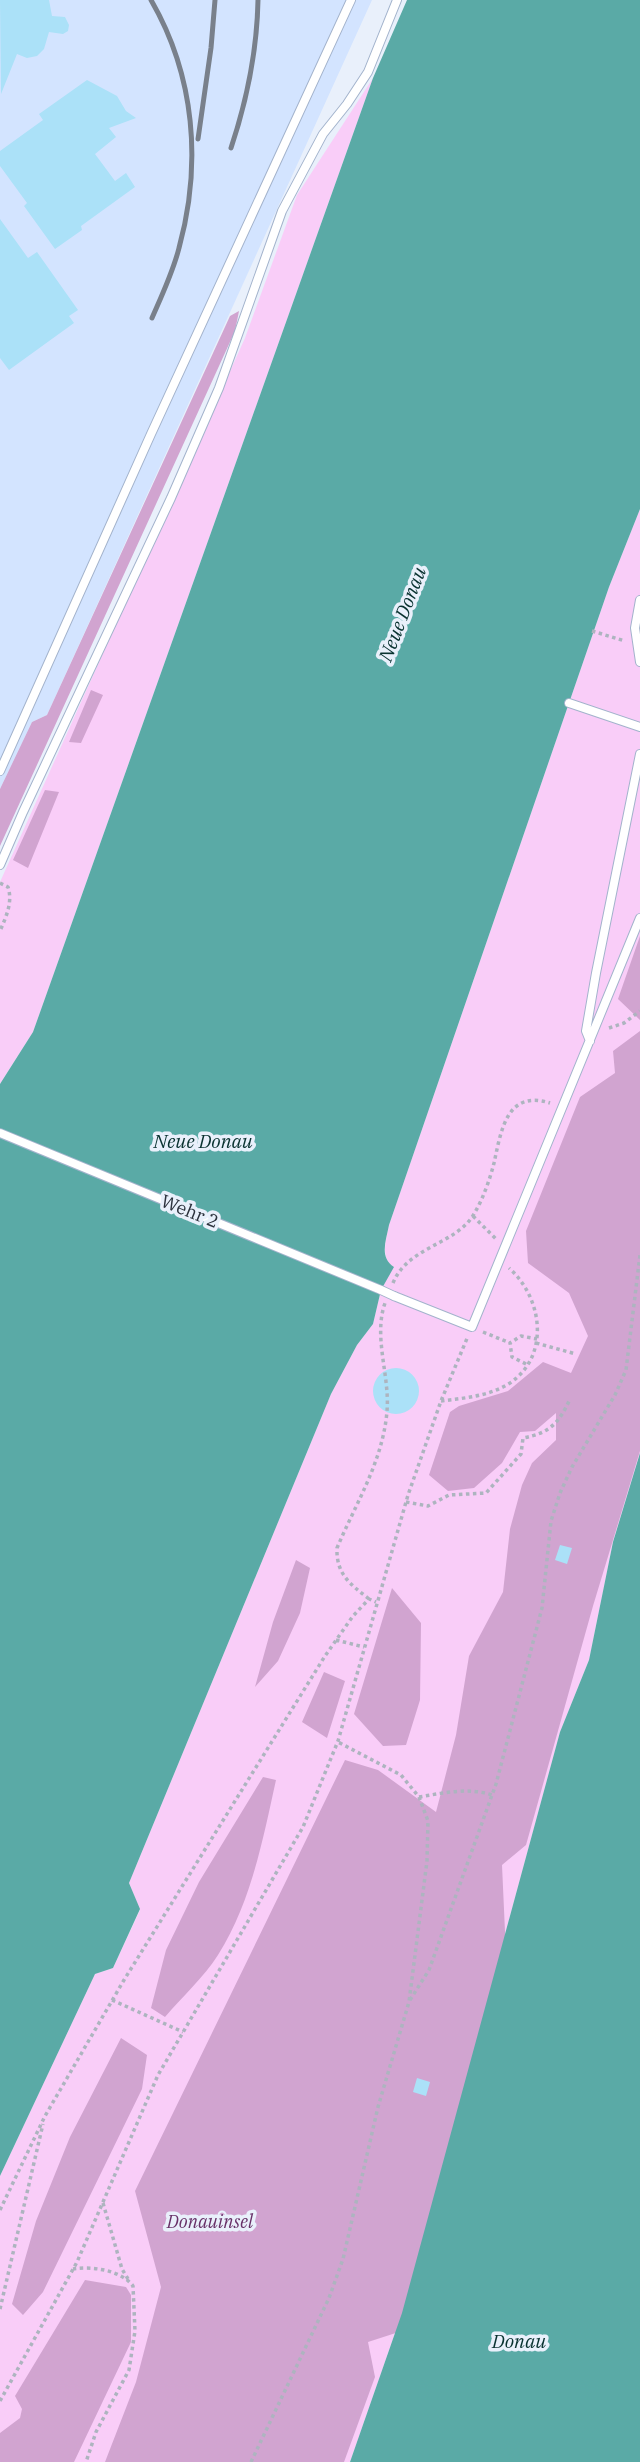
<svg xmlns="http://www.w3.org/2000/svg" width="640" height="2462" viewBox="0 0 640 2462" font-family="'IBM Plex Serif',serif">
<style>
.built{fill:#d3e4ff}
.green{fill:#f9cdf8}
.forest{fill:#d1a4d0}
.water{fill:#5aaaa6}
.building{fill:#abe1f8}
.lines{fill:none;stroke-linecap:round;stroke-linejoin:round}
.service-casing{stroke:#a3b3cc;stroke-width:10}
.path{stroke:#adb4bf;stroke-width:3.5;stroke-dasharray:3.5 3.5;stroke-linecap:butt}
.service{stroke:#fff;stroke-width:8}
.rail{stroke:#79808b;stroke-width:5}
.service-bridge-casing{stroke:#a3b3cc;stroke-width:10;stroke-linecap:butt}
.service-bridge{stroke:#fff;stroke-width:8}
.labels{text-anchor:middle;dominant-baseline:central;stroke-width:7;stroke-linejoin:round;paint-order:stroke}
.street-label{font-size:18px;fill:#2c323d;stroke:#e9f0fb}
.park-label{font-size:18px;font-style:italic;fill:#683168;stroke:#e9f0fb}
.water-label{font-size:19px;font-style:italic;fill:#093230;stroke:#e9f0fb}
</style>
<rect width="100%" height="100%" fill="#e9f0fb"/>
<path class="built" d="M0,0H372L47,715L32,722L0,789Z"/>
<path class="green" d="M373,78L33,1032L0,1084V882L245,338L297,195Z
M640,509V1453L613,1542L589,1660L560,1732L402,2313L350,2462H0V2176L95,1974L113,1968L140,1910L129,1883L331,1394L357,1345L373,1324L381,1290L393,1267C380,1256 386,1241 389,1225L609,587Z"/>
<path class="forest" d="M239,311L235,331L0,846V789L32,722L47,715L230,316Z
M91,690L103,695L81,743L69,742Z
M45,790L59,792L28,868L13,860Z
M640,936V1020L618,999Z
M640,1031V1451L593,1606L526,1845L502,1865L507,1976L405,2330L368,2342L375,2377L344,2462H105L136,2382L161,2287L135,2191L345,1760L378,1770L436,1812L456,1735L469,1656L503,1592L510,1529L522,1485L532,1463L556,1440V1413L535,1431L520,1432L502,1463L474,1488L448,1491L429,1475L450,1412L459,1406L508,1391L543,1362L571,1373L588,1336L569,1293L528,1263L526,1231L580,1097L615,1073L613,1051Z
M296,1560L310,1568L300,1613L278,1661L255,1687L273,1622Z
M392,1588L421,1623L420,1700L406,1745L383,1746L354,1714Z
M324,1672L345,1681L327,1738L302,1722Z
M263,1777L276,1780C263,1839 251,1903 218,1955C204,1977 182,1997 165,2017L151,2008L166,1950L199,1882Z
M121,2038L147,2055L142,2089L43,2292L23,2315L12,2304L36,2221L70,2137Z
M85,2280L126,2287L131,2295V2342L74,2462H0V2433L20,2418L22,2409L15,2396Z"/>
<path class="water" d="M407,0H640V509L609,587L389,1225C386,1241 379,1257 394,1267L381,1290L373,1324L357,1345L331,1394L129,1883L140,1909L113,1968L95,1974L0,2176V1084L33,1032L373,78Z
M640,1453V2462H350L402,2313L560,1732L589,1660L613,1542Z"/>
<path class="building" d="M0,0H49L52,16L65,17L69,25L68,31L63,34L49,32L44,49L37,56L27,58L17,54L1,94Z
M87,80L117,96L126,111L136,118L109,128L116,137L95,154L115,181L126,173L135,187L81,226L82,230L55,249L24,206L27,203L0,166V151L43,120L39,114Z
M0,219L28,258L37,252L78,310L69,316L74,323L9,370L0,358Z
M373 1391a23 23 0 1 1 46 0a23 23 0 1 1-46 0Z
M560,1545L572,1548L567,1564L555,1560Z
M417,2078L430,2082L426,2096L413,2092Z"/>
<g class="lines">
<defs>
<path id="service" d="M640,600L635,628L640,662
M569,703L640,727
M0,771L151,434L351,0
M0,865L23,812L171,498L219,388L282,211L323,134L347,104L368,72L397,0
M590,1041L586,1031L596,973L640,754
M0,1133L381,1290
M394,1296L472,1327L640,918"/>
</defs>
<use href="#service" class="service-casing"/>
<path class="path" d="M592,631L625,641
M0,883L8,887C13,902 6,917 0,931
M609,1028L624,1023L640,1011
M473,1216L496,1239
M393,1283C408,1246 456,1245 474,1214C483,1199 490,1179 494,1163C501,1132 506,1089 550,1103
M483,1332L510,1343
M536,1343L576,1354
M526,1364L512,1357L510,1343L521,1336L537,1339
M441,1401C465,1398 490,1396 510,1383C551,1355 542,1297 509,1268
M406,1502L428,1506L449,1495L486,1493L521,1454L523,1438C550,1433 559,1423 570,1399
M369,1599C350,1584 336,1574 337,1548C356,1503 383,1461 387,1411C390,1376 373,1337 385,1303
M336,1640L364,1647
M419,1797C443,1793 468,1787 492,1795
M112,2000L183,2032
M410,2000L429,1970L496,1784L542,1608L551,1521L560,1493L572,1467L615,1395L626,1370L640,1255
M103,2203L122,2269L128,2279
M0,2210L45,2116L124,1980L325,1656L353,1616L369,1599L376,1602
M73,2269C92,2266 121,2270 133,2286L135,2331L129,2370L96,2432L86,2462
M0,2309L43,2124
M0,2401L77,2262L158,2075L303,1827L338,1741L408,1495L441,1401L468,1336
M251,2462L329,2298L343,2259L378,2107L409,2002L427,1861L428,1821L419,1797L401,1775L338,1742"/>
<use href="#service" class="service"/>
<path class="rail" d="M151,0C195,76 202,164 179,248C173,272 162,295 152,318
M198,139L211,48L215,0
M231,148C247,100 257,51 258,0"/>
<defs>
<path id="service-bridge" d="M381,1290L394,1296"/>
</defs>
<use href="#service-bridge" class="service-bridge-casing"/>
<use href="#service-bridge" class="service-bridge"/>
</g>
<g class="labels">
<g class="street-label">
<text transform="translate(190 1211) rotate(22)">Wehr 2</text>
</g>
<g class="park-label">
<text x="210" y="2221">Donauinsel</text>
</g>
<g class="water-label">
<text transform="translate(402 614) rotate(-69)">Neue Donau</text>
<text x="203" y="1141">Neue Donau</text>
<text x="519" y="2341">Donau</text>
</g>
</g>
</svg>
